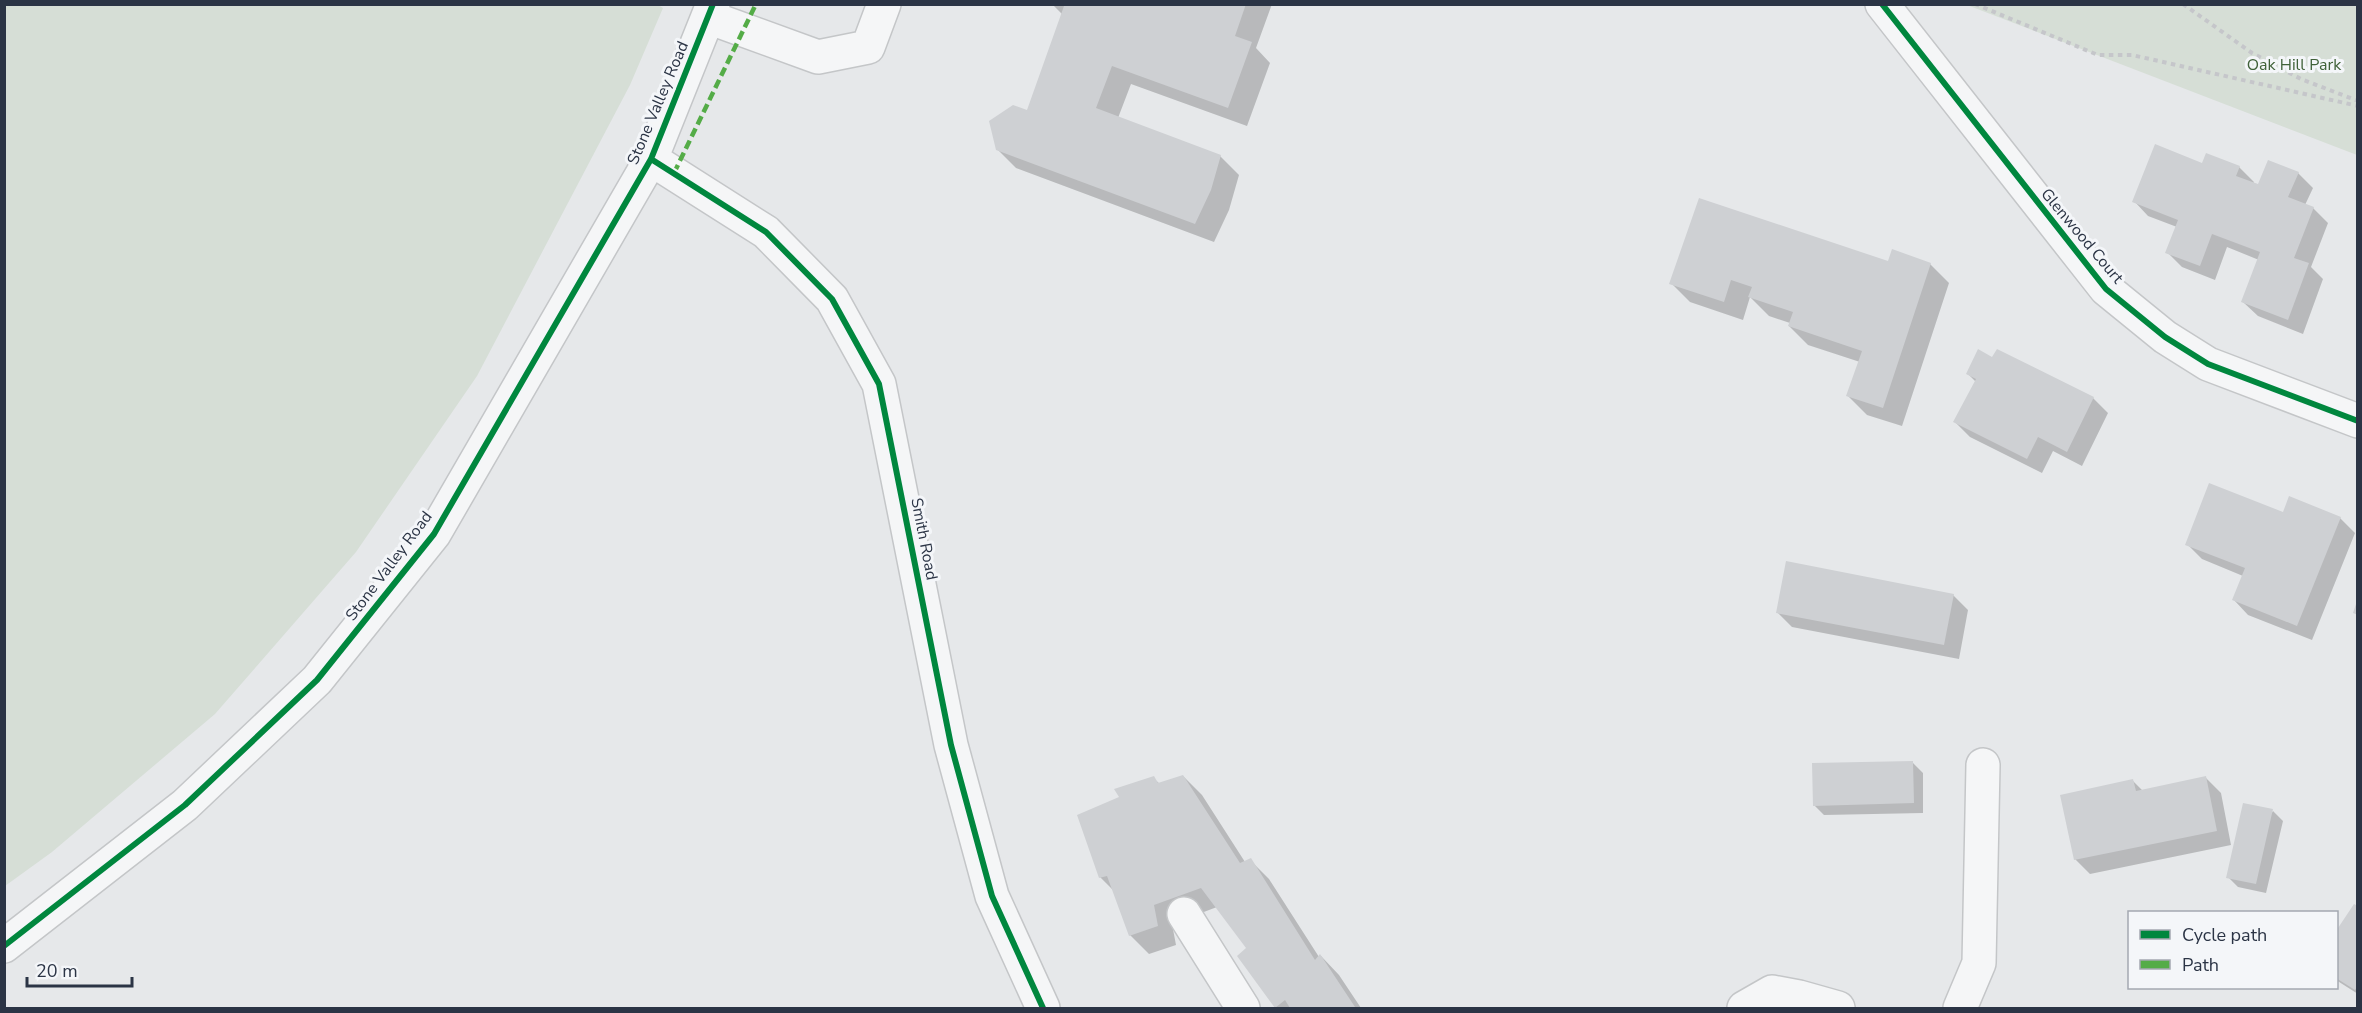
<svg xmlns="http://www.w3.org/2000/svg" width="2362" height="1013" viewBox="0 0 2362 1013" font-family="'Nunito Sans',sans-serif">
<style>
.green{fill:#d6ded6}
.shadow{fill:#0003}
.building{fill:#ced0d3}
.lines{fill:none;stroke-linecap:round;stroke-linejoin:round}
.minor-casing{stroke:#c4c6c8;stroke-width:36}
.path{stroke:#c5c6ca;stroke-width:4;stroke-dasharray:4.5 4.5;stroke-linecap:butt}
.minor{stroke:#f5f6f7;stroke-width:33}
.quiet{stroke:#54ac47;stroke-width:4.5;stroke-dasharray:9 4.5;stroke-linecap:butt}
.cycleway-casing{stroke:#f4f6f9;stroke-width:10}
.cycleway{stroke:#00873e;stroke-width:6}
.labels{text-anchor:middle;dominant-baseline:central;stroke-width:6;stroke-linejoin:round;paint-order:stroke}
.park-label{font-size:16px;fill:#3f6138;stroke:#f4f6f9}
.street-label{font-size:16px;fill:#2b3445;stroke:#f4f6f9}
</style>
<rect width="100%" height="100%" fill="#e6e8ea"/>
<path class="green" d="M656,4L663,8L630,85L477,376L356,552L215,714L52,852L5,886V5Z
M1967,5H2357V155Z"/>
<path class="shadow" d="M1052,4H1272L1256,48L1270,63L1247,126L1131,84L1118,118L1220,156L1239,175L1229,210L1214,242L1016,168L997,149L1027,112L1063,15Z
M2203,165L2239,167L2254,182L2253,184L2259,186L2298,173L2313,188L2305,205L2313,208L2328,223L2311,267L2323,279L2303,334L2258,316L2243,302L2259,260L2227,247L2215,280L2182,267L2167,252L2177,227L2148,216L2134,201Z
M1889,263L1930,264L1949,283L1902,426L1867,415L1848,396L1860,362L1808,345L1789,326L1790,323L1769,316L1750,297L1743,320L1690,302L1671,283Z
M1993,359L2093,398L2108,413L2082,466L2053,451L2042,473L1970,437L1955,422L1976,382L1968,374Z
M2283,514L2340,518L2355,533L2312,640L2248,615L2234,600L2243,576L2202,559L2187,544Z
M1953,595L1968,610L1959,659L1792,627L1777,612Z
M1913,763L1923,773V813L1824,815L1814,805Z
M1183,776L1202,795L1245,862L1250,860L1269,879L1319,957L1321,956L1339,975L1361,1008H1277L1239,956L1248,948L1217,907L1172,924L1176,945L1149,954L1130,935L1115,892L1100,877L1121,798L1153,778L1160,784Z
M2206,778L2221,793L2231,845L2090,874L2075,859L2133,781L2143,791Z
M2273,811L2283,821L2266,893L2238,887L2228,877Z
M2358,907V994L2336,980V934Z"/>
<path class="building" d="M1060,4H1246L1235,36L1252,42L1228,108L1112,66L1096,108L1221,155L1211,190L1195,224L996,150L989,121L1013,105L1027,110L1064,6Z
M2155,144L2202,163L2206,153L2240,166L2236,176L2258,184L2268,160L2299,172L2288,197L2314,207L2294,258L2309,263L2288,320L2241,302L2260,252L2212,234L2200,266L2165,253L2178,220L2132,202Z
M1699,198L1888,261L1892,249L1931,263L1883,408L1846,396L1862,351L1788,326L1793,312L1748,297L1752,287L1731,280L1724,302L1669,284Z
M1978,349L1992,357L1997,349L2094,397L2067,452L2038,437L2027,459L1953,422L1976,379L1966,374Z
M2209,483L2283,512L2289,496L2341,517L2297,626L2232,600L2245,568L2185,545Z
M1786,561L1954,594L1944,645L1776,613Z
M2357,601H2358V615L2353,613Z
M1913,761L1914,803L1813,806L1812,763Z
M1183,775L1240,863L1251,858L1315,960L1320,954L1355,1007L1290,1008L1285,1000L1275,1008L1237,956L1246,948L1201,888L1154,905L1158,926L1129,936L1107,876L1099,878L1077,815L1119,797L1114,789L1154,776L1158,783Z
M2206,776L2217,831L2074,860L2060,795L2133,779L2136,791Z
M2243,803L2273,809L2256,884L2226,878Z
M2354,904L2358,906V986L2355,990L2336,978V931Z"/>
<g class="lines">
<defs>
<path id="minor" d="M1882,4L2106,289L2165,337L2208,364L2358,421
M708,17L818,57L868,47L884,4
M651,159L766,232L832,299L879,384L951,745L992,896L1043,1008
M1184,914L1243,1008
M4,946L185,805L317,680L434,534L651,159L713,4
M1744,1008L1772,992L1799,997L1838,1008
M1960,1008L1979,963L1983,765"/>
</defs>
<use href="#minor" class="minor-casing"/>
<path class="path" d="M1975,4L2098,55H2132L2358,106
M2183,4L2252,53L2301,79L2358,101"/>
<use href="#minor" class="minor"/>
<path class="quiet" d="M674,173L756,4"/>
<defs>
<path id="cycleway" d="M1882,4L2106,289L2165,337L2208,364L2358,421
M651,159L766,232L832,299L879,384L951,745L992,896L1043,1008
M4,946L185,805L317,680L434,534L651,159L713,4"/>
</defs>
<use href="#cycleway" class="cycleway-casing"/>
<use href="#cycleway" class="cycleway"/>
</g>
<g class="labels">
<g class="park-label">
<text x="2294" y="65">Oak Hill Park</text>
</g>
<g class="street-label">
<text transform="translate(658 103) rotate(-67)">Stone Valley Road</text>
<text transform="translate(2082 236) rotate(50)">Glenwood Court</text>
<text transform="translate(924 539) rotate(79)">Smith Road</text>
<text transform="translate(389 566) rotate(-53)">Stone Valley Road</text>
</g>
</g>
<rect width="2362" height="1013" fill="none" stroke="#2b3445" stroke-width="12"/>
<rect x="2128" y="911" width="210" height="78" fill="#f4f6f9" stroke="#a4a8b1" stroke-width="1.5"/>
<rect x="2140" y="930" width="30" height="9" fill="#00873e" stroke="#a4a8b1" stroke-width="1.5"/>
<text x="2182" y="941" font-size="18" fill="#2b3445">Cycle path</text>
<rect x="2140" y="960" width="30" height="9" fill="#54ac47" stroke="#a4a8b1" stroke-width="1.5"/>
<text x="2182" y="971" font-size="18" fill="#2b3445">Path</text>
<path d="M27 977v9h105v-9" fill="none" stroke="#2b3445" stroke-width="3"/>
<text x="36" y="977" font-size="18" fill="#2b3445" stroke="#f4f6f9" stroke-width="4.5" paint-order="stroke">20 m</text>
</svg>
